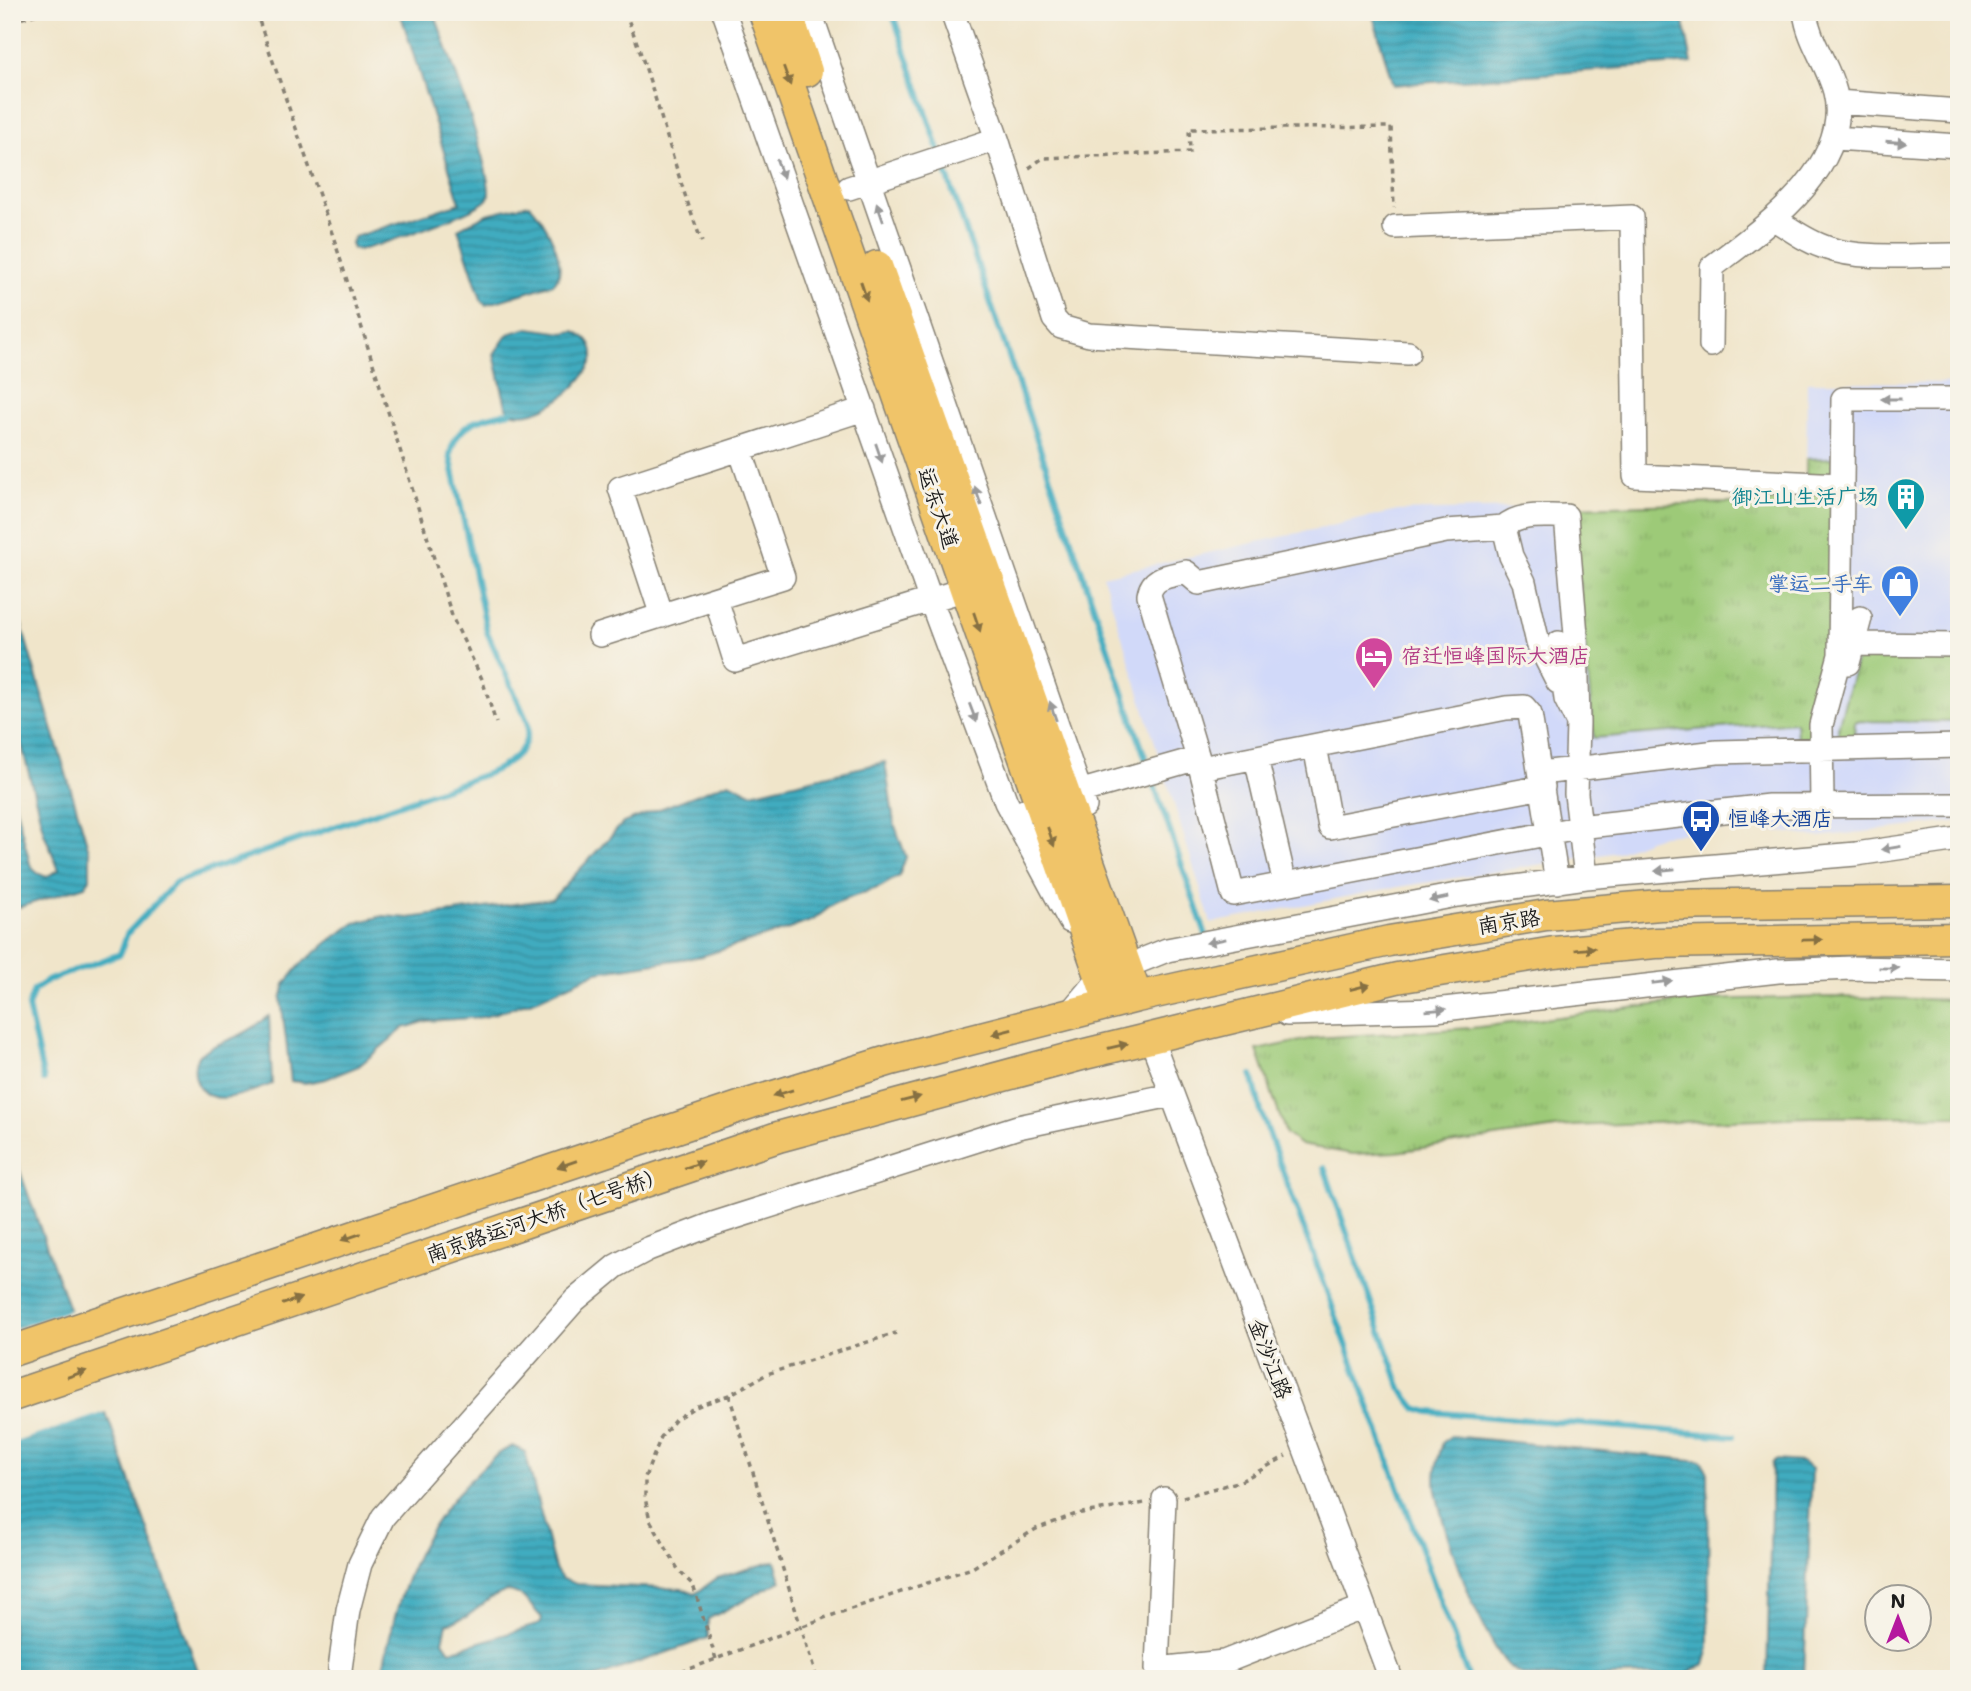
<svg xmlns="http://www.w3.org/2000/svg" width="1971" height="1691" viewBox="0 0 1971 1691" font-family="'Shantell Sans','LXGW WenKai TC',sans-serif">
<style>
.built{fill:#d1d9f9}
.grass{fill:url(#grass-tufts);stroke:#5c734a;stroke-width:2}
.water{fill:url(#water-rules);stroke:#2e646e;stroke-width:2;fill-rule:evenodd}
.pier{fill:#f0e5ca}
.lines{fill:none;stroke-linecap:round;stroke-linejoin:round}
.stream{stroke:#41acc0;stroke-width:6}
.minor-casing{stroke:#868073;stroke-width:26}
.major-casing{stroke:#868073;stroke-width:33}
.path{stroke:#868073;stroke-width:3.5;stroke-dasharray:5 5;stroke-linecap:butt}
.minor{stroke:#fff;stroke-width:23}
.major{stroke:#f0c469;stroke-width:30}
.oneway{fill:#867042}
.oneway2{fill:#999}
.labels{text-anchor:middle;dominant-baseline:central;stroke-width:6;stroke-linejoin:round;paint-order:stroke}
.culture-label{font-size:21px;fill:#0d838f;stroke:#f7f3e8;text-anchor:end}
.street-label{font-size:21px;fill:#1c1c1c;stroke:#f7f3e8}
.shop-label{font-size:21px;fill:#366cbe;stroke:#f7f3e8;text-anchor:end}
.hotel-label{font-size:21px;fill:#b23c85;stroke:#f7f3e8;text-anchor:start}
.transit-label{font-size:21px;fill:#164399;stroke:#f7f3e8;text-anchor:start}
</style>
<defs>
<pattern id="grass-tufts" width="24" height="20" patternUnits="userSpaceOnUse" patternTransform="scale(1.75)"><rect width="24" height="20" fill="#9dca78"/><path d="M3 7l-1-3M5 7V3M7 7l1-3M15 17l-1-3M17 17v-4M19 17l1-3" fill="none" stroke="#87ad67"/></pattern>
<pattern id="water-rules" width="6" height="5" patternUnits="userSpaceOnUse" patternTransform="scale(1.75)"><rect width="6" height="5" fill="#41acc0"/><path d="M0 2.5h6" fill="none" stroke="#368b9b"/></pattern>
</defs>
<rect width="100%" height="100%" fill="#f7f3e8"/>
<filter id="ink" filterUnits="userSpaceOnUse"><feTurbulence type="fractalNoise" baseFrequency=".0143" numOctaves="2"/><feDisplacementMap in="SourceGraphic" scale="14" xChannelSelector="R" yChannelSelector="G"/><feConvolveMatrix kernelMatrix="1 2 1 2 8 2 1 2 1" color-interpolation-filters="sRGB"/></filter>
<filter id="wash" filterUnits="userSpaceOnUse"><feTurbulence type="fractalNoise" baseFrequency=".00686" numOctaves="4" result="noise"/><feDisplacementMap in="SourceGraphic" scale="28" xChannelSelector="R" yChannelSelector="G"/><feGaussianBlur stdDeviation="1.57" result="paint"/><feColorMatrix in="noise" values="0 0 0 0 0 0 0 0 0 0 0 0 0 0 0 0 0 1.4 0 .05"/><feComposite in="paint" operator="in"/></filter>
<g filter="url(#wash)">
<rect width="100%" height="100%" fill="#f0e5ca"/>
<path class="built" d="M1807,382L1959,383V821L1818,837L1751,828L1662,835L1618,852L1386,889L1211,923L1103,576L1398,511L1806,501Z"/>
<path class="grass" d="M1833,458L1832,652L1815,737L1797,739L1796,722L1594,738L1572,507L1806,501V459Z
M1858,654H1959V722L1855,721L1854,738L1842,739L1838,734V727Z
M1834,997L1959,1000V1116L1811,1117L1569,1126L1396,1152L1353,1154L1301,1145L1286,1134L1257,1050L1315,1038L1471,1028L1694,1000Z"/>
<path class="water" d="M400,12H434C443,39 497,181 488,198C481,211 378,246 359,250L353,249L351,243L354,237L460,203Z
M1372,12H1682L1692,63L1393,85Z
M529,204C544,218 572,268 553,284L486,305L482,302L458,229L487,214Z
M528,328L564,333L574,331C586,337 594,343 593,358C584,386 540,422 510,412L506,406L494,354L508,334Z
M12,590C35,679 65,765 90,854V879L85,886L20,907L12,905V792L30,864L37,873L46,877L59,870L44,833L12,707Z
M885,762L894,823L906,857L899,876L880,887L835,903L813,920L789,929L702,956L597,972L538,999L484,1017L427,1021L404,1028L359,1066L326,1079L305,1083L291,1081L281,999L285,984L301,964L332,939L355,923L383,916L409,918L552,899L623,823L729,782L751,793Z
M269,1016L272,1084C248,1093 202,1114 195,1075C194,1068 194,1061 199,1055C210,1045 229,1041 242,1034C252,1029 261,1022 269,1016Z
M12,1149L201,1679H12Z
M1451,1436L1702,1461L1708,1473L1709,1648L1704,1665L1686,1674L1547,1678C1536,1678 1525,1677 1515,1671C1486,1654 1435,1514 1435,1479C1435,1466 1440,1453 1443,1442Z
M513,1446L525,1452L555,1569L562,1579L576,1584L682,1589L695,1594L717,1578L775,1561L781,1581L708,1619V1638L591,1679H381C395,1602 415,1534 472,1478C485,1465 496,1453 513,1446ZM506,1591C523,1591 531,1607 542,1618L540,1624L450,1651L443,1641L447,1624L466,1617L491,1598Z
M1775,1460L1802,1462L1812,1469L1804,1679H1767L1772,1464Z"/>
<path class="pier" d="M73,1309L109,1411L12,1443V1330Z"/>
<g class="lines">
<path class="stream" d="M892,12L940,153
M943,163L1148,766
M1151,776L1207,938
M1252,1075L1261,1112L1469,1679
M44,1080L28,1007L34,990L49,980L120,954L127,934L176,882L489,773C512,763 532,748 527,721L487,632L450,455C456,423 482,417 510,412
M1324,1167L1401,1389L1416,1408L1429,1412L1733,1436"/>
</g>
</g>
<g filter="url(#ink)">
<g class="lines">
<defs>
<path id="minor" d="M724,12L931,601L1006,802L1070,921
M810,12L1085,806
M952,12L997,139L1054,319L1061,327L1089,335L1408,353
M1837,102L1959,111
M1834,138L1959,146
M849,188L997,139
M1774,219C1791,229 1807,242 1827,248C1863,261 1920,254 1959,255
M1395,227L1632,217L1635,476L1842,485
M1711,345L1712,267C1763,228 1853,167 1835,92C1828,64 1809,43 1805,12
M1504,527L1511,556L1524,582L1538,643L1558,682
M716,599L735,660L979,585
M662,616L620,488L864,409
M600,635L783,577L740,449
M1559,643L1566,699L1578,723L1576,794L1586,877
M1854,644L1959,645
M1848,663L1860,618
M1315,746L1330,827L1543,787
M1198,758L1149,595C1152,576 1170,576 1186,572L1199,583L1446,531L1504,527C1520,512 1546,517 1566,516L1576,635L1578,723
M1256,758L1285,884
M1201,768L1506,708L1524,707L1530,714L1557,882
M1541,773L1717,752L1959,746
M1822,804L1821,725L1840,655L1843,399H1959
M1014,816L1040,803L1198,758L1233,894L1588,826L1769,806L1959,805
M1287,1014L1435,1010L1778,971L1852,968L1959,970
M1068,1015L1100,977L1167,950L1457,895L1586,877L1856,854L1959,839
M1151,1038L1391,1679
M1164,1499L1157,1669L1224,1662L1364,1607
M342,1679L340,1669L348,1610L360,1564L383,1517L575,1300L616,1266L648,1249L713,1224L1018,1127L1171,1095"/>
<path id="major" d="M764,12L1110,1004
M787,12L807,71
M877,266L1137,997
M12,1351L751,1103L891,1060L1137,997L1389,941L1546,915L1660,905L1959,901
M12,1396L778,1137L1085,1054L1397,978L1554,952L1656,943L1959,938"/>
</defs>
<use href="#minor" class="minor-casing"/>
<use href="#major" class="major-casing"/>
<path class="path" d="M256,12L334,239L453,619L482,679L496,723
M625,12C656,87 672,166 702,242
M12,21L45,12
M1029,168L1043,158L1190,152L1189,129L1391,127L1394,208
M729,1395L817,1679
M1183,1497L1241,1481L1286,1456
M716,1659L693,1585L679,1571L650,1520L645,1498V1477L661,1437L676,1419L695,1407L729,1395L767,1374L896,1333
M663,1679L824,1618L972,1568L1036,1529L1076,1514L1145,1503"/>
<use href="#minor" class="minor"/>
<use href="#major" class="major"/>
</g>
<defs><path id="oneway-solid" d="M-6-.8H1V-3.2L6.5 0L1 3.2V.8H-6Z" transform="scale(1.75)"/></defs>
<g class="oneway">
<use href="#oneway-solid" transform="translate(787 76) rotate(70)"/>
<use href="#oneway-solid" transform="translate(864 291) rotate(71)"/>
<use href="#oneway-solid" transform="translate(977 622) rotate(71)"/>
<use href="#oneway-solid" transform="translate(1051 837) rotate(71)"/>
<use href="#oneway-solid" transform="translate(1812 940) rotate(-1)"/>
<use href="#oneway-solid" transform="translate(1585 949) rotate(-5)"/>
<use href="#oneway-solid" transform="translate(1360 987) rotate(-14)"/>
<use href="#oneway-solid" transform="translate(1002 1032) rotate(166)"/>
<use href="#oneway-solid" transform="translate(1118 1046) rotate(-13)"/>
<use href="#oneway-solid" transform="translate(783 1093) rotate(163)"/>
<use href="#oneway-solid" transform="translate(911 1099) rotate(-15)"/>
<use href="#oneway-solid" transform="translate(567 1164) rotate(161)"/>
<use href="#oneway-solid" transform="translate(694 1165) rotate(-19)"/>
<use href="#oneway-solid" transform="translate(351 1237) rotate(161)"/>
<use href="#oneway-solid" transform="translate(292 1301) rotate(-19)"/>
<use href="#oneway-solid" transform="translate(77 1374) rotate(-19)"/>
</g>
<g class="oneway2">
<use href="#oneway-solid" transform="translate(1896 142) rotate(4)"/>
<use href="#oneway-solid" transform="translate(780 169) rotate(70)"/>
<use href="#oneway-solid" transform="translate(880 212) rotate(-109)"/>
<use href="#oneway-solid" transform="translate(1891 399) rotate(180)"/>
<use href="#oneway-solid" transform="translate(879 453) rotate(71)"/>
<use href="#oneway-solid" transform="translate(978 496) rotate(-109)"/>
<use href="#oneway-solid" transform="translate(1053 711) rotate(-109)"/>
<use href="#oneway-solid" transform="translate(973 713) rotate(69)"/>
<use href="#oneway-solid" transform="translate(1891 848) rotate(171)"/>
<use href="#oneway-solid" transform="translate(1665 870) rotate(174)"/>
<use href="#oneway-solid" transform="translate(1439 899) rotate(169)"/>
<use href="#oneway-solid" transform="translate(1216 941) rotate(169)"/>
<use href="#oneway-solid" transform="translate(1889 968) rotate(1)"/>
<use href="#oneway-solid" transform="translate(1662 982) rotate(-7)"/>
<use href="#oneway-solid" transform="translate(1436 1010) rotate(-5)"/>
</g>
</g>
<defs>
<symbol id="building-pin" viewBox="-11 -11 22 30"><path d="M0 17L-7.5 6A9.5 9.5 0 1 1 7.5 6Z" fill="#0f9aa8" stroke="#f7f3e8"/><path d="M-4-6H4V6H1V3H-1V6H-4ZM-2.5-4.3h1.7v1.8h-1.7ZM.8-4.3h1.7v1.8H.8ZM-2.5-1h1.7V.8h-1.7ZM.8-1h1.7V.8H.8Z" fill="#fff"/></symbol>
<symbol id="shop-pin" viewBox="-11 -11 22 30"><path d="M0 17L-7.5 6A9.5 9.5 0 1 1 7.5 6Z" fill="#3f7fe0" stroke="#f7f3e8"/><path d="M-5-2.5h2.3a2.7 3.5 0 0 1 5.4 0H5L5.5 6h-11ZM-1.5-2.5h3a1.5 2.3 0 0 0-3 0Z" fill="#fff"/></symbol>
<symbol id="hotel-pin" viewBox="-11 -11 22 30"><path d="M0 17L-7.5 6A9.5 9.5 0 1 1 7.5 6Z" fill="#d1479c" stroke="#f7f3e8"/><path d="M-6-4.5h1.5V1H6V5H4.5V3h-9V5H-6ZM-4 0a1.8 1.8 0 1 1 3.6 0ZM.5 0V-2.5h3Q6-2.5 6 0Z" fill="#fff"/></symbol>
<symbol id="bus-pin" viewBox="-11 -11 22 30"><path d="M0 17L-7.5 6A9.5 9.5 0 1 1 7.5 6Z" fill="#1a4fb4" stroke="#f7f3e8"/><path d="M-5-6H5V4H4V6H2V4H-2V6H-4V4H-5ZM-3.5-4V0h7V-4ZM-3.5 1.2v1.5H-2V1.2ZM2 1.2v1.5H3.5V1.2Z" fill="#fff"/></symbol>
</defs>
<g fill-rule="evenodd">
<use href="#building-pin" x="1884" y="475" width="44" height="60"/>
<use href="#shop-pin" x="1878" y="562" width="44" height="60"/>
<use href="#hotel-pin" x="1352" y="634" width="44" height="60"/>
<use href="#bus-pin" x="1679" y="797" width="44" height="60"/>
</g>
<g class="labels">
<g class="culture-label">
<text x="1879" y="497">御江山生活广场</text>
</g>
<g class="street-label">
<text transform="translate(938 508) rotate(71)">运东大道</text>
<text transform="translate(1509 922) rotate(-9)">南京路</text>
<text transform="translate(546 1215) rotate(-19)">南京路运河大桥（七号桥）</text>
<text transform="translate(1270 1359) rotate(69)">金沙江路</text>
</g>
<g class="shop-label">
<text x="1873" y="584">掌运二手车</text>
</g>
<g class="hotel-label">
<text x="1401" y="656">宿迁恒峰国际大酒店</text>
</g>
<g class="transit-label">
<text x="1728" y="819">恒峰大酒店</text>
</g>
</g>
<rect width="1971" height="1691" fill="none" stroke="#f7f3e8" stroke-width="42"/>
<g transform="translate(1898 1618)"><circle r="33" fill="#f7f3e8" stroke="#9f9d96" stroke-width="2"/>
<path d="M0-5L12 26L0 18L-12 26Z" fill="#b5179e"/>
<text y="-10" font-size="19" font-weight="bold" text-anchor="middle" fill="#1c1c1c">N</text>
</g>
</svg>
